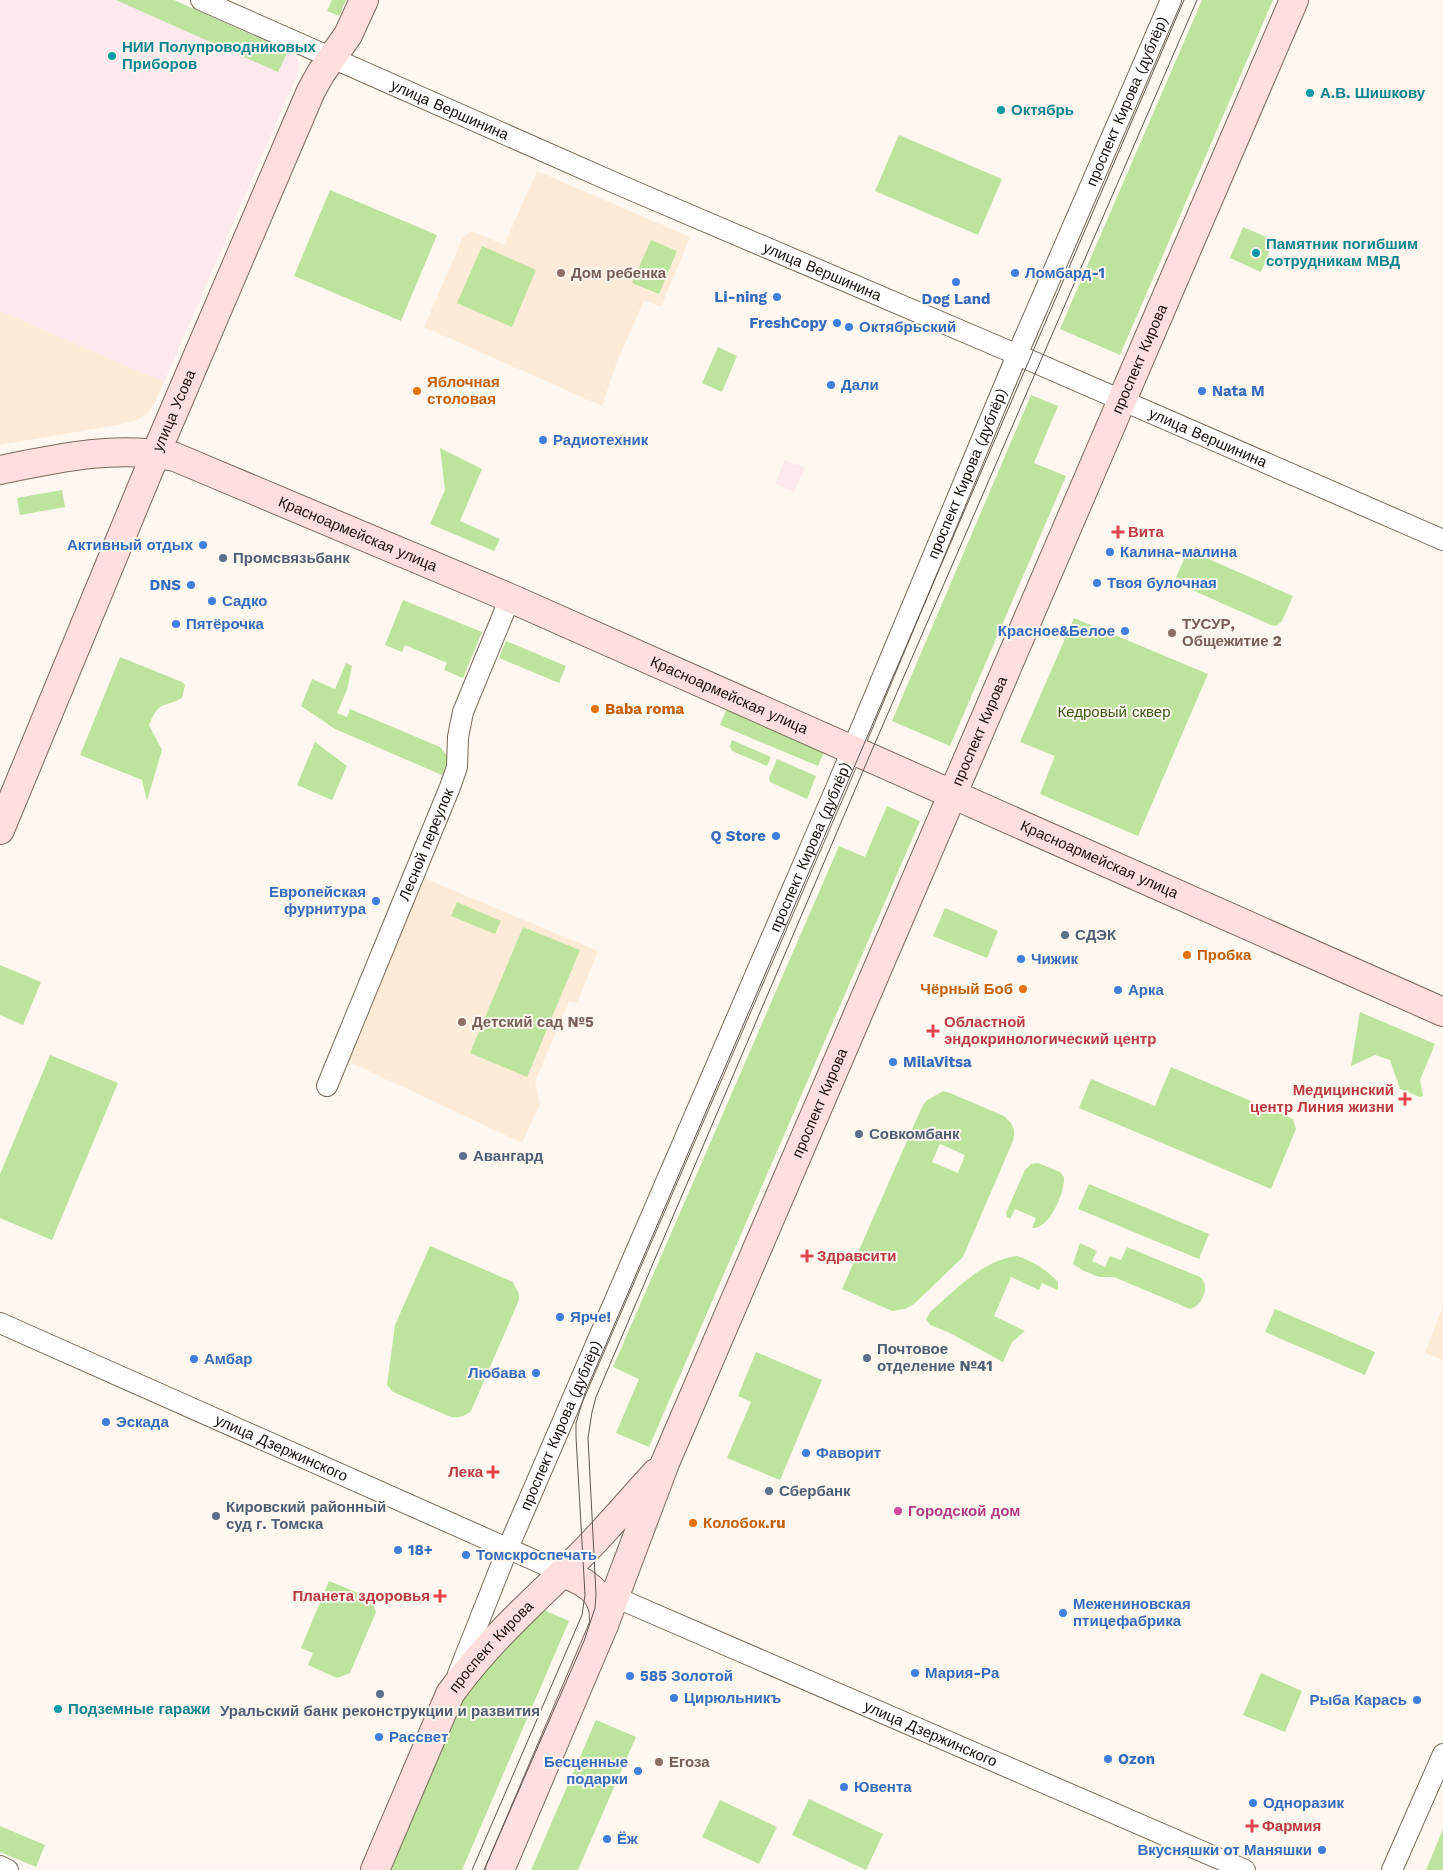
<svg xmlns="http://www.w3.org/2000/svg" width="1443" height="1870" viewBox="0 0 1443 1870" font-family="'Work Sans',sans-serif">
<style>
.built{fill:#feebd7}
.industrial{fill:#fde8ed}
.green{fill:#bce49c;fill-rule:evenodd}
.lines{fill:none;stroke-linecap:round;stroke-linejoin:round}
.street-casing{stroke:#796a59;stroke-width:22}
.secondary-casing{stroke:#796a59;stroke-width:30}
.street{stroke:#fff;stroke-width:20}
.secondary{stroke:#ffdfdd;stroke-width:28}
.tram{stroke:#5f5851;stroke-width:1}
.culture-dot{fill:#0f9aa8;stroke:#fef7ef;stroke-width:2}
.education-dot{fill:#8d6e63;stroke:#fef7ef;stroke-width:2}
.shop-dot{fill:#3f7fe0;stroke:#fef7ef;stroke-width:2}
.food-dot{fill:#e8710a;stroke:#fef7ef;stroke-width:2}
.health-dot{fill:#e0444e;stroke:#fef7ef;stroke-width:2}
.service-dot{fill:#5c6f8a;stroke:#fef7ef;stroke-width:2}
.hotel-dot{fill:#d1479c;stroke:#fef7ef;stroke-width:2}
.labels{text-anchor:middle;dominant-baseline:central;stroke-width:4;stroke-linejoin:round;paint-order:stroke}
.culture-label{font-size:15px;font-weight:bold;fill:#0d838f;stroke:#fef7ef;text-anchor:start}
.street-label{font-size:15px;fill:#17110a;stroke:#fef7ef}
.education-label{font-size:15px;font-weight:bold;fill:#785e54;stroke:#fef7ef;text-anchor:start}
.shop-label{font-size:15px;font-weight:bold;fill:#366cbe;stroke:#fef7ef;text-anchor:start}
.food-label{font-size:15px;font-weight:bold;fill:#c56008;stroke:#fef7ef;text-anchor:start}
.health-label{font-size:15px;font-weight:bold;fill:#be3a42;stroke:#fef7ef;text-anchor:start}
.service-label{font-size:15px;font-weight:bold;fill:#4e5e75;stroke:#fef7ef;text-anchor:start}
.park-label{font-size:15px;fill:#375a10;stroke:#fef7ef}
.hotel-label{font-size:15px;font-weight:bold;fill:#b23c85;stroke:#fef7ef;text-anchor:start}
</style>
<rect width="100%" height="100%" fill="#fef7ef"/>
<path class="built" d="M537,171L690,237L661,307L644,300L617,362L602,406L424,327L463,237L472,231L504,245Z
M0,311L164,382L154,404L147,414L136,420L122,424L0,445Z
M424,878L598,951L577,1003L569,1001L535,1082L540,1104L522,1143L348,1061Z
M1443,1306V1360L1425,1353Z"/>
<path class="industrial" d="M0,0H174L288,51L297,58L299,66L297,75L164,382L0,311Z
M785,460L805,468L794,492L775,484Z"/>
<path class="green" d="M116,0H174L288,51L278,72Z
M332,0H346L339,16L327,11Z
M1202,0H1273L1120,355L1060,329Z
M899,135L1002,179L978,235L875,191Z
M330,190L437,235L401,321L294,276Z
M1243,227L1274,240L1261,272L1230,258Z
M651,240L677,251L659,294L632,283Z
M482,246L536,270L512,327L457,303Z
M718,347L737,356L722,392L702,383Z
M1031,395L1058,406L1034,463L1066,476L950,746L892,721Z
M440,448L482,469L460,521L500,539L494,551L430,524L445,490Z
M62,490L65,507L20,515L17,498Z
M1188,550L1293,596L1282,621L1276,626L1271,625L1174,582Z
M403,600L482,632L463,678L444,670L447,663L405,645L402,652L385,645Z
M1074,618L1208,674L1138,836L1040,794L1055,756L1020,742Z
M506,641L566,666L559,683L499,658Z
M120,657L182,682L185,685L182,698C162,709 160,699 149,725L162,750L147,801L142,780L80,755Z
M346,663L352,666L347,690L337,713L347,717L350,709L440,747L449,758L442,775L335,729L301,706L312,679L335,689Z
M727,708L825,750L818,766L720,725Z
M732,740L771,757L767,766L732,751L730,746Z
M315,742L347,766L332,800L297,785Z
M777,759L816,776L807,799L770,782L769,778Z
M887,806L920,821L649,1447L616,1433L639,1379L613,1367L839,846L865,857Z
M457,902L501,921L495,934L451,916Z
M945,908L998,931L987,958L933,936Z
M523,927L580,950L527,1077L470,1053Z
M0,965L41,982L23,1025L0,1015Z
M1360,1012L1435,1044L1420,1080L1423,1096L1420,1097L1400,1089L1390,1060L1375,1055L1351,1066Z
M50,1055L118,1083L52,1240L0,1218V1174Z
M1171,1067L1293,1119L1296,1129L1271,1189L1079,1108L1091,1079L1155,1106Z
M943,1091L950,1093L1004,1116C1013,1124 1016,1129 1013,1141L963,1257L914,1304L905,1309L892,1311L842,1289L921,1109L926,1101ZM940,1144L965,1155L958,1173L932,1162Z
M1038,1163L1060,1172L1064,1177C1065,1192 1050,1229 1032,1228L1036,1218L1015,1209L1010,1219L1007,1217L1006,1213L1025,1170L1031,1164Z
M1089,1184L1209,1234L1199,1259L1078,1209Z
M1080,1243L1097,1251L1092,1261L1105,1267L1110,1256L1121,1260L1127,1247L1200,1277C1211,1285 1202,1307 1190,1309L1114,1277H1099L1082,1270L1073,1264Z
M430,1246L513,1282L519,1294V1300L471,1411C465,1416 460,1418 451,1417L393,1392L387,1385L395,1325Z
M1017,1256C1033,1261 1047,1270 1058,1282V1290L1042,1283L1039,1290L1011,1277L994,1316L1025,1331L1012,1342L1003,1362L948,1332L930,1325L926,1319L930,1312C955,1291 982,1260 1017,1256Z
M1275,1309L1375,1352L1365,1375L1265,1332Z
M756,1352L822,1380L780,1480L727,1458L751,1402L738,1396Z
M329,1581L370,1598L376,1612L350,1673L337,1678L308,1665L313,1653L301,1648Z
M544,1610L569,1621L462,1870H389L461,1699L490,1660Z
M1261,1673L1302,1691L1285,1732L1243,1715Z
M596,1720L636,1737L578,1870H531Z
M809,1799L883,1834L866,1870L792,1835Z
M720,1800L777,1827L759,1864L702,1837Z
M0,1826L45,1845L36,1867L0,1852Z
M1443,1829V1870H1426Z"/>
<g class="lines">
<defs>
<g id="street">
<path id="s1" d="M201,0L622,186L1004,349L1443,540"/>
<path id="s2" d="M327,1086L450,787L457,767L458,737L463,712L510,598"/>
<path id="s3" d="M0,1323L563,1573"/>
<path id="s4" d="M615,1597L1245,1870"/>
<path id="s5" d="M458,1674L508,1548L839,781L1017,355L1171,0"/>
<path d="M0,1866L8,1870"/>
<path d="M1392,1870L1443,1754"/>
</g>
<g id="secondary">
<path id="s6" d="M0,470C58,458 116,445 175,457L510,598L1443,1012"/>
<path id="s7" d="M0,830L156,453L311,91L321,73L348,35L364,0"/>
<path d="M563,1573C578,1579 597,1587 602,1605C604,1610 604,1619 604,1625"/>
<path id="s8" d="M375,1870L450,1694C487,1642 535,1600 581,1555C607,1529 631,1500 656,1473"/>
<path id="s9" d="M500,1870L604,1625L665,1463L1294,0"/>
</g>
</defs>
<use href="#street" class="street-casing"/>
<use href="#secondary" class="secondary-casing"/>
<use href="#street" class="street"/>
<use href="#secondary" class="secondary"/>
<path class="tram" d="M472,1870L582,1615L585,1595L576,1437V1423L585,1393L1184,0
M484,1870L584,1641L595,1608L596,1594L588,1438L592,1412L596,1397L869,757L1197,0"/>
</g>
<g class="culture-dot">
<circle cx="112" cy="56" r="5"/>
<circle cx="1310" cy="93" r="5"/>
<circle cx="1001" cy="110" r="5"/>
<circle cx="1256" cy="253" r="5"/>
<circle cx="58" cy="1709" r="5"/>
</g>
<g class="education-dot">
<circle cx="561" cy="273" r="5"/>
<circle cx="1172" cy="633" r="5"/>
<circle cx="462" cy="1022" r="5"/>
<circle cx="659" cy="1762" r="5"/>
</g>
<g class="shop-dot">
<circle cx="1015" cy="273" r="5"/>
<circle cx="956" cy="282" r="5"/>
<circle cx="777" cy="297" r="5"/>
<circle cx="837" cy="323" r="5"/>
<circle cx="849" cy="327" r="5"/>
<circle cx="831" cy="385" r="5"/>
<circle cx="1202" cy="391" r="5"/>
<circle cx="543" cy="440" r="5"/>
<circle cx="203" cy="545" r="5"/>
<circle cx="1110" cy="552" r="5"/>
<circle cx="1097" cy="583" r="5"/>
<circle cx="191" cy="585" r="5"/>
<circle cx="212" cy="601" r="5"/>
<circle cx="176" cy="624" r="5"/>
<circle cx="1125" cy="631" r="5"/>
<circle cx="776" cy="836" r="5"/>
<circle cx="376" cy="901" r="5"/>
<circle cx="1021" cy="959" r="5"/>
<circle cx="1118" cy="990" r="5"/>
<circle cx="893" cy="1062" r="5"/>
<circle cx="560" cy="1317" r="5"/>
<circle cx="194" cy="1359" r="5"/>
<circle cx="536" cy="1373" r="5"/>
<circle cx="106" cy="1422" r="5"/>
<circle cx="806" cy="1453" r="5"/>
<circle cx="398" cy="1550" r="5"/>
<circle cx="466" cy="1555" r="5"/>
<circle cx="1063" cy="1613" r="5"/>
<circle cx="915" cy="1673" r="5"/>
<circle cx="630" cy="1676" r="5"/>
<circle cx="674" cy="1698" r="5"/>
<circle cx="1417" cy="1700" r="5"/>
<circle cx="379" cy="1737" r="5"/>
<circle cx="1108" cy="1759" r="5"/>
<circle cx="638" cy="1771" r="5"/>
<circle cx="844" cy="1787" r="5"/>
<circle cx="1253" cy="1803" r="5"/>
<circle cx="607" cy="1839" r="5"/>
<circle cx="1322" cy="1850" r="5"/>
</g>
<g class="food-dot">
<circle cx="417" cy="391" r="5"/>
<circle cx="595" cy="709" r="5"/>
<circle cx="1187" cy="955" r="5"/>
<circle cx="1023" cy="989" r="5"/>
<circle cx="693" cy="1523" r="5"/>
</g>
<g class="health-dot">
<path d="M1115.5 524.5h5v5h5v5h-5v5h-5v-5h-5v-5h5z"/>
<path d="M930.5 1023.5h5v5h5v5h-5v5h-5v-5h-5v-5h5z"/>
<path d="M1402.5 1091.5h5v5h5v5h-5v5h-5v-5h-5v-5h5z"/>
<path d="M804.5 1248.5h5v5h5v5h-5v5h-5v-5h-5v-5h5z"/>
<path d="M490.5 1464.5h5v5h5v5h-5v5h-5v-5h-5v-5h5z"/>
<path d="M437.5 1588.5h5v5h5v5h-5v5h-5v-5h-5v-5h5z"/>
<path d="M1249.5 1818.5h5v5h5v5h-5v5h-5v-5h-5v-5h5z"/>
</g>
<g class="service-dot">
<circle cx="223" cy="558" r="5"/>
<circle cx="1065" cy="935" r="5"/>
<circle cx="859" cy="1134" r="5"/>
<circle cx="463" cy="1156" r="5"/>
<circle cx="867" cy="1358" r="5"/>
<circle cx="769" cy="1491" r="5"/>
<circle cx="216" cy="1516" r="5"/>
<circle cx="380" cy="1694" r="5"/>
</g>
<circle class="hotel-dot" cx="898" cy="1511" r="5"/>
<g class="labels">
<g class="culture-label">
<text x="122" y="47">НИИ Полупроводниковых<tspan x="122" dy="17">Приборов</tspan></text>
<text x="1320" y="93">А.В. Шишкову</text>
<text x="1011" y="110">Октябрь</text>
<text x="1266" y="244">Памятник погибшим<tspan x="1266" dy="17">сотрудникам МВД</tspan></text>
<text x="68" y="1709">Подземные гаражи</text>
</g>
<g class="street-label">
<text stroke="none"><textPath href="#s5" startOffset="1709">проспект Кирова (дублёр)</textPath></text>
<text stroke="none"><textPath href="#s1" startOffset="272">улица Вершинина</textPath></text>
<text stroke="none"><textPath href="#s1" startOffset="678">улица Вершинина</textPath></text>
<text stroke="none"><textPath href="#s9" startOffset="1641">проспект Кирова</textPath></text>
<text stroke="none"><textPath href="#s7" startOffset="454">улица Усова</textPath></text>
<text stroke="none"><textPath href="#s1" startOffset="1098">улица Вершинина</textPath></text>
<text stroke="none"><textPath href="#s5" startOffset="1304">проспект Кирова (дублёр)</textPath></text>
<text stroke="none"><textPath href="#s6" startOffset="375">Красноармейская улица</textPath></text>
<text stroke="none"><textPath href="#s6" startOffset="780">Красноармейская улица</textPath></text>
<text stroke="none"><textPath href="#s9" startOffset="1236">проспект Кирова</textPath></text>
<text stroke="none"><textPath href="#s2" startOffset="261">Лесной переулок</textPath></text>
<text stroke="none"><textPath href="#s5" startOffset="899">проспект Кирова (дублёр)</textPath></text>
<text stroke="none"><textPath href="#s6" startOffset="1185">Красноармейская улица</textPath></text>
<text stroke="none"><textPath href="#s9" startOffset="831">проспект Кирова</textPath></text>
<text stroke="none"><textPath href="#s5" startOffset="269">проспект Кирова (дублёр)</textPath></text>
<text stroke="none"><textPath href="#s3" startOffset="308">улица Дзержинского</textPath></text>
<text stroke="none"><textPath href="#s8" startOffset="254">проспект Кирова</textPath></text>
<text stroke="none"><textPath href="#s4" startOffset="344">улица Дзержинского</textPath></text>
</g>
<g class="education-label">
<text x="571" y="273">Дом ребенка</text>
<text x="1182" y="624">ТУСУР,<tspan x="1182" dy="17">Общежитие 2</tspan></text>
<text x="472" y="1022">Детский сад №5</text>
<text x="669" y="1762">Егоза</text>
</g>
<g class="shop-label">
<text x="1025" y="273">Ломбард-1</text>
<text x="767" y="297" text-anchor="end">Li-ning</text>
<text x="956" y="299" text-anchor="middle">Dog Land</text>
<text x="827" y="323" text-anchor="end">FreshCopy</text>
<text x="859" y="327">Октябрьский</text>
<text x="841" y="385">Дали</text>
<text x="1212" y="391">Nata M</text>
<text x="553" y="440">Радиотехник</text>
<text x="193" y="545" text-anchor="end">Активный отдых</text>
<text x="1120" y="552">Калина-малина</text>
<text x="1107" y="583">Твоя булочная</text>
<text x="181" y="585" text-anchor="end">DNS</text>
<text x="222" y="601">Садко</text>
<text x="186" y="624">Пятёрочка</text>
<text x="1115" y="631" text-anchor="end">Красное&amp;Белое</text>
<text x="766" y="836" text-anchor="end">Q Store</text>
<text x="366" y="892" text-anchor="end">Европейская<tspan x="366" dy="17">фурнитура</tspan></text>
<text x="1031" y="959">Чижик</text>
<text x="1128" y="990">Арка</text>
<text x="903" y="1062">MilaVitsa</text>
<text x="570" y="1317">Ярче!</text>
<text x="204" y="1359">Амбар</text>
<text x="526" y="1373" text-anchor="end">Любава</text>
<text x="116" y="1422">Эскада</text>
<text x="816" y="1453">Фаворит</text>
<text x="408" y="1550">18+</text>
<text x="476" y="1555">Томскроспечать</text>
<text x="1073" y="1604">Межениновская<tspan x="1073" dy="17">птицефабрика</tspan></text>
<text x="925" y="1673">Мария-Ра</text>
<text x="640" y="1676">585 Золотой</text>
<text x="684" y="1698">Цирюльникъ</text>
<text x="1407" y="1700" text-anchor="end">Рыба Карась</text>
<text x="389" y="1737">Рассвет</text>
<text x="1118" y="1759">Ozon</text>
<text x="628" y="1762" text-anchor="end">Бесценные<tspan x="628" dy="17">подарки</tspan></text>
<text x="854" y="1787">Ювента</text>
<text x="1263" y="1803">Одноразик</text>
<text x="617" y="1839">Ёж</text>
<text x="1312" y="1850" text-anchor="end">Вкусняшки от Маняшки</text>
</g>
<g class="food-label">
<text x="427" y="382">Яблочная<tspan x="427" dy="17">столовая</tspan></text>
<text x="605" y="709">Baba roma</text>
<text x="1197" y="955">Пробка</text>
<text x="1013" y="989" text-anchor="end">Чёрный Боб</text>
<text x="703" y="1523">Колобок.ru</text>
</g>
<g class="health-label">
<text x="1128" y="532">Вита</text>
<text x="944" y="1022">Областной<tspan x="944" dy="17">эндокринологический центр</tspan></text>
<text x="1394" y="1090" text-anchor="end">Медицинский<tspan x="1394" dy="17">центр Линия жизни</tspan></text>
<text x="817" y="1256">Здравсити</text>
<text x="483" y="1472" text-anchor="end">Лека</text>
<text x="430" y="1596" text-anchor="end">Планета здоровья</text>
<text x="1262" y="1826">Фармия</text>
</g>
<g class="service-label">
<text x="233" y="558">Промсвязьбанк</text>
<text x="1075" y="935">СДЭК</text>
<text x="869" y="1134">Совкомбанк</text>
<text x="473" y="1156">Авангард</text>
<text x="877" y="1349">Почтовое<tspan x="877" dy="17">отделение №41</tspan></text>
<text x="779" y="1491">Сбербанк</text>
<text x="226" y="1507">Кировский районный<tspan x="226" dy="17">суд г. Томска</tspan></text>
<text x="380" y="1711" text-anchor="middle">Уральский банк реконструкции и развития</text>
</g>
<g class="park-label">
<text x="1114" y="712">Кедровый сквер</text>
</g>
<g class="hotel-label">
<text x="908" y="1511">Городской дом</text>
</g>
</g>
</svg>
